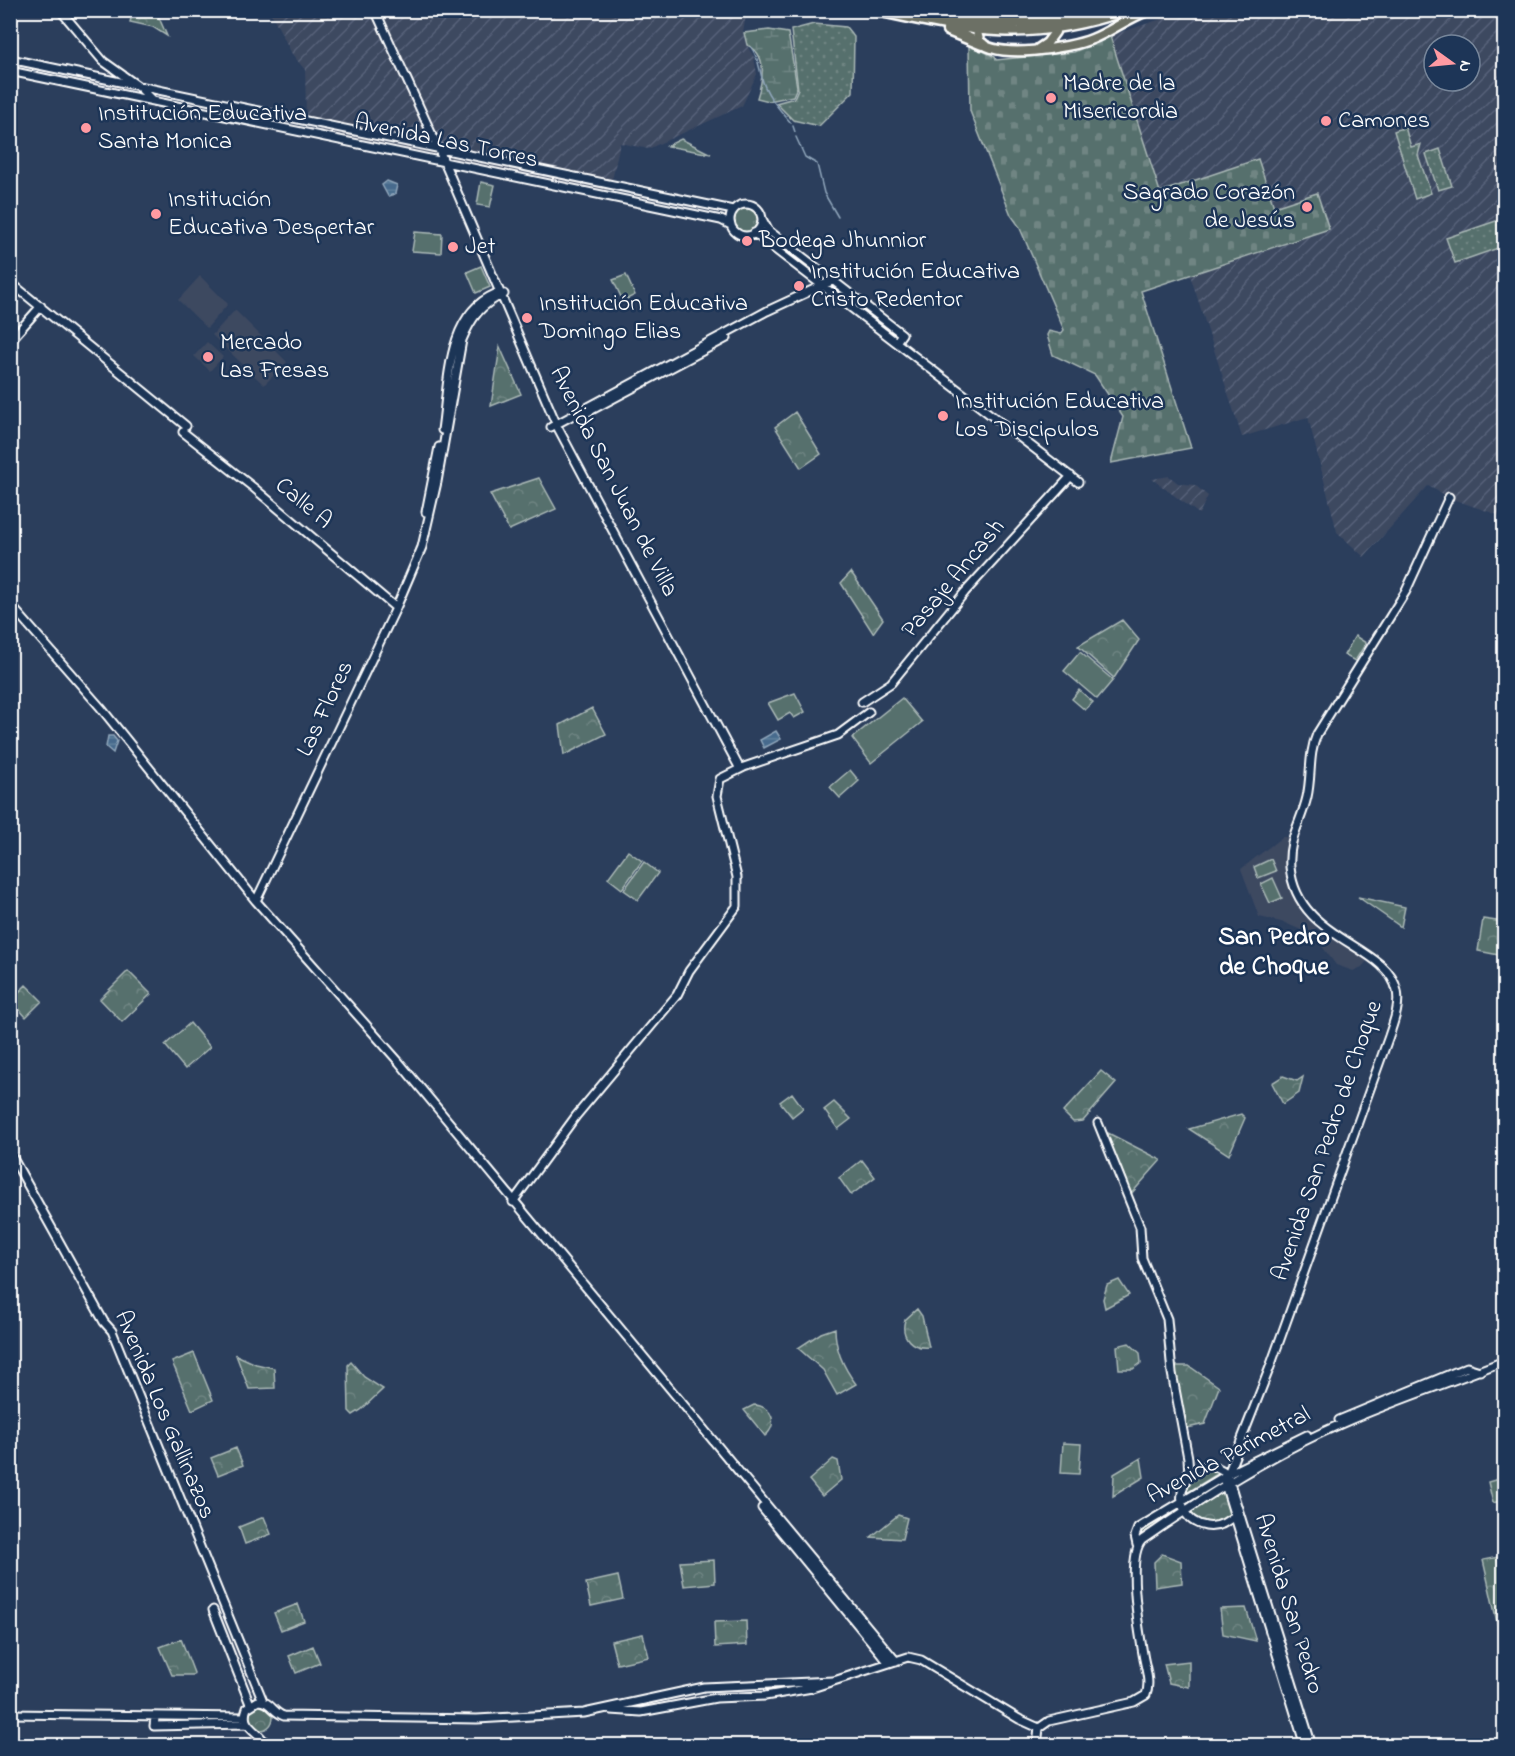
<svg xmlns="http://www.w3.org/2000/svg" width="1515" height="1756" viewBox="0 0 1515 1756" font-family="'Indie Flower',sans-serif">
<style>
.built{fill:#3c4861}
.industrial{fill:url(#industrial-furrows);fill-rule:evenodd}
.grass{fill:url(#grass-dots);stroke:#aab8b6;stroke-width:1.5}
.wetland{fill:url(#wetland-marsh);stroke:#aab8b6;stroke-width:1.5}
.cemetery{fill:url(#cemetery-stones);stroke:#aab8b6;stroke-width:1.5}
.park{fill:url(#park-crowns);stroke:#aab8b6;stroke-width:1.5}
.pitch{fill:#56706d;stroke:#aab8b6;stroke-width:1.5}
.water{fill:url(#water-rules);stroke:#90a6bb;stroke-width:1.5}
.lines{fill:none;stroke-linecap:round;stroke-linejoin:round}
.stream{stroke:#90a6bb;stroke-width:1.5}
.minor-casing{stroke:#fff;stroke-width:11}
.major-casing{stroke:#fff;stroke-width:13}
.highway-casing{stroke:#fff;stroke-width:15}
.minor{stroke:#1d3557;stroke-width:7}
.major{stroke:#6c7065;stroke-width:8}
.highway{stroke:#6c7065;stroke-width:10}
.poi-dot{fill:#ff9aa2;stroke:#1d3557;stroke-width:2}
.labels{text-anchor:middle;dominant-baseline:central;stroke-width:5;stroke-linejoin:round;paint-order:stroke}
.poi-label{font-size:24px;fill:#fff;stroke:#1d3557;text-anchor:start}
.street-label{font-size:24px;fill:#fff;stroke:#1d3557}
.neighbourhood-label{font-size:26px;font-weight:bold;fill:#fff;stroke:#1d3557}
</style>
<defs>
<pattern id="industrial-furrows" width="10" height="10" patternUnits="userSpaceOnUse" patternTransform="scale(1.5)"><rect width="10" height="10" fill="#3c4861"/><path d="M-1 1l2-2M0 10L10 0M9 11l2-2" fill="none" stroke="#596379"/></pattern>
<pattern id="grass-dots" width="8" height="8" patternUnits="userSpaceOnUse" patternTransform="scale(1.5)"><rect width="8" height="8" fill="#56706d"/><path d="M2 2h.1M6 6h.1" fill="none" stroke="#6f8583" stroke-width="1.8" stroke-linecap="round"/></pattern>
<pattern id="wetland-marsh" width="20" height="14" patternUnits="userSpaceOnUse" patternTransform="scale(1.5)"><rect width="20" height="14" fill="#56706d"/><path d="M1 5h8M5 5V1M11 12h8M15 12V8" fill="none" stroke="#6f8583"/></pattern>
<pattern id="cemetery-stones" width="16" height="16" patternUnits="userSpaceOnUse" patternTransform="scale(1.5)"><rect width="16" height="16" fill="#56706d"/><path d="M2 7V4a2 2 0 0 1 4 0v3zM10 15v-3a2 2 0 0 1 4 0v3z" fill="#6f8583"/></pattern>
<pattern id="park-crowns" width="20" height="18" patternUnits="userSpaceOnUse" patternTransform="scale(1.5)"><rect width="20" height="18" fill="#56706d"/><path d="M2 6a3 3 0 1 1 6 0M12 15a3 3 0 1 1 6 0" fill="none" stroke="#6f8583"/></pattern>
<pattern id="water-rules" width="6" height="5" patternUnits="userSpaceOnUse" patternTransform="scale(1.5)"><rect width="6" height="5" fill="#466b8d"/><path d="M0 2.5h6" fill="none" stroke="#62819e"/></pattern>
</defs>
<rect width="100%" height="100%" fill="#2b3e5c"/>
<filter id="ink" filterUnits="userSpaceOnUse"><feTurbulence type="fractalNoise" baseFrequency=".0167" numOctaves="2"/><feDisplacementMap in="SourceGraphic" scale="12" xChannelSelector="R" yChannelSelector="G"/><feConvolveMatrix kernelMatrix="1 2 1 2 8 2 1 2 1" color-interpolation-filters="sRGB"/></filter>
<g filter="url(#ink)">
<path class="built" d="M200,276L228,304L207,328L178,300Z
M235,310L287,362L264,385L212,335Z
M207,342L223,357L210,371L194,356Z
M1282,837H1287V871L1304,916L1318,926L1310,934L1285,923L1259,917L1241,869Z
M1321,931H1326L1367,961L1362,967L1353,971L1336,965L1315,937Z"/>
<path class="industrial" d="M270,11H747L743,32L746,44L754,57L757,74L742,106L648,149L620,143L613,176L607,191L320,131L306,116L305,70L292,54Z
M1185,11H1504V517L1452,499L1428,486L1364,557L1337,532L1308,417L1242,437L1190,275L1329,229L1274,207L1258,160L1160,192L1110,36ZM1434,45H1470V81H1434Z
M1169,476L1178,483L1195,485L1208,496L1199,514L1152,479Z"/>
<path class="grass" d="M814,24L846,27L854,37L853,92L819,126L793,120L776,103L794,98L798,89L791,30Z
M1405,127L1411,147L1421,144L1418,155L1431,193L1415,199L1394,131Z
M1440,149L1452,186L1438,190L1426,154Z
M1504,210V246L1455,263L1446,238L1499,220L1497,212Z"/>
<path class="wetland" d="M769,30L788,33L797,87L793,96L769,101L757,98C763,79 768,54 747,45L744,33Z"/>
<path class="cemetery" d="M1110,36L1160,192L1258,159L1274,207L1317,193L1329,229L1141,291L1191,448L1111,463L1123,417L1095,375L1053,355L1047,335L1049,331L1061,334L1064,330L1019,226L1011,215L970,111L969,44L995,57L996,60L1074,52Z"/>
<path class="park" d="M133,11H156L167,36L153,27L130,22Z
M681,139L711,154L667,146Z
M733 219a13 13 0 1 1 26 0a13 13 0 1 1-26 0Z
M500,347L521,394L491,406Z
M795,412L821,454L801,468L775,427Z
M539,478L556,509L509,530L490,494Z
M851,572L883,619L873,633L841,583Z
M1122,620L1139,640L1114,678L1078,646Z
M592,708L606,734L564,755L560,725Z
M1358,897L1405,907L1401,927Z
M1483,919L1503,922L1504,956L1478,951Z
M128,971L151,994L122,1022L100,999Z
M26,985L42,1001L26,1017L11,1000Z
M1101,1071L1116,1083L1083,1121L1073,1122L1063,1112Z
M1283,1076L1297,1081L1303,1077L1299,1093L1283,1104L1272,1083Z
M792,1093L803,1108L792,1117L780,1102Z
M834,1102L851,1119L838,1129L824,1110Z
M1241,1114L1245,1118L1229,1155L1189,1129Z
M1108,1133L1161,1160L1130,1195L1107,1138Z
M862,1160L875,1177L851,1195L839,1178Z
M1119,1280L1129,1295L1105,1308L1103,1299L1107,1285Z
M917,1309L922,1316L929,1347C912,1349 900,1337 905,1320Z
M835,1328C835,1350 843,1367 856,1384L837,1395L823,1370L798,1348L821,1333Z
M1129,1343L1140,1353L1141,1363L1133,1369H1119L1117,1346Z
M194,1353L213,1400L192,1410L172,1362Z
M236,1355L256,1364L274,1368L275,1388L249,1389Z
M351,1362L364,1377L383,1389L361,1410L353,1415L349,1411L348,1365Z
M1174,1366H1189L1219,1387L1205,1424L1187,1428Z
M754,1405C772,1406 779,1424 765,1436L744,1410Z
M236,1448L243,1465L218,1475L211,1458Z
M1141,1458L1144,1477L1113,1496L1114,1474Z
M833,1459L838,1461L841,1480L822,1496L809,1480Z
M1205,1469L1222,1471L1185,1494L1191,1478Z
M1224,1491L1231,1514C1218,1525 1202,1526 1190,1512Z
M1173,1511L1177,1514L1139,1536L1140,1531Z
M898,1515L907,1518L902,1539L871,1537Z
M264,1517L271,1534L245,1544L239,1527Z
M1162,1554L1181,1561L1182,1583L1155,1587L1154,1562Z
M1504,1556V1630L1499,1631L1483,1560Z
M714,1560L715,1583L684,1586L680,1562Z
M618,1576L623,1599L591,1606L586,1583Z
M298,1604L304,1621L281,1630L274,1613Z
M1246,1608L1256,1641L1223,1634L1220,1609Z
M746,1621L747,1645L715,1647L714,1622Z
M643,1634L649,1657L617,1664L611,1641Z
M181,1639L194,1673L193,1675H172L160,1647Z
M313,1646L320,1663L296,1673L289,1656Z
M1189,1661V1687L1169,1683L1164,1664Z
M247 1717a13 13 0 1 1 26 0a13 13 0 1 1-26 0Z"/>
<path class="pitch" d="M481,182L495,185L490,207L477,205Z
M415,232L442,234L441,253L412,251Z
M481,266L490,287L476,293L467,272Z
M626,275L635,295L623,301L613,280Z
M1355,636L1366,643L1355,661L1344,655Z
M1080,652L1113,680L1097,699L1064,671Z
M1079,690L1093,702L1085,710L1072,699Z
M795,693L805,712L794,718L790,713L778,720L768,703Z
M902,698L922,722L871,763L852,738Z
M850,770L859,781L840,798L830,787Z
M628,851L642,861L622,889L608,878Z
M1271,859L1276,871L1258,878L1254,867Z
M644,862L658,873L638,900L624,890Z
M1273,878L1282,898L1270,903L1261,884Z
M190,1023L210,1047L185,1069L165,1045Z
M1063,1443L1081,1444L1079,1474L1061,1473Z
M1502,1478L1504,1500L1493,1503L1488,1482Z"/>
<path class="water" d="M387,181L397,185L395,194L388,196L382,185Z
M776,731L781,739L764,748L760,740Z
M108,736H113L117,741L113,753L106,747Z"/>
<g class="lines">
<path class="stream" d="M751,47C758,56 759,67 762,78C765,94 781,111 791,123
M793,126L795,132
M796,137L805,157L817,164L824,193L838,217"/>
<defs>
<path id="minor" d="M60,10L103,61L138,86L152,100
M375,10L439,150L558,428L740,769
M10,59L733,210
M10,71L721,220L731,225
M730 220a16 16 0 1 1 32 0a16 16 0 1 1-32 0Z
M762,219L768,230L902,334L896,342
M754,233L1078,482
M10,282L186,426
M10,341L41,306
M588,412L727,338
M551,427L767,311L834,280
M442,430C449,384 446,315 495,294
M183,432L254,488L396,608
M426,512L439,447
M10,604L101,708L256,901L399,1062L896,1661
M862,702L891,683L965,592L1071,476
M256,901L396,608L422,547L437,482L462,340C471,318 481,304 504,294
M1098,1123L1140,1227L1142,1258L1167,1319L1172,1373L1188,1458L1189,1476
M10,1153L104,1322L112,1331L263,1701
M513,1202L576,1116L677,995L689,971L737,906V877L717,796L720,779L744,767L838,735L869,712
M1339,1420L1467,1367L1480,1371
M1228,1474L1270,1367L1389,1036C1394,1021 1400,1006 1397,991C1387,943 1297,941 1290,867C1288,838 1301,823 1307,797C1312,775 1308,755 1317,734L1406,591L1449,497
M1228,1474C1186,1441 1160,1518 1206,1526C1218,1528 1228,1522 1236,1514
M1229,1480L1312,1746
M1224,1481L1305,1746
M762,1508L889,1663
M1137,1545L1135,1536L1138,1528L1228,1474L1307,1435
M213,1610L250,1704
M611,1710L641,1712L716,1698L765,1696L812,1688L908,1657L921,1660L1019,1719L1039,1728
M10,1714L244,1717
M155,1718L154,1726L246,1724
M267,1746C260,1730 239,1728 247,1708L258,1701C271,1701 273,1713 284,1716L477,1719L584,1713L704,1687L833,1681
M1037,1746L1039,1728L1049,1721L1134,1702L1146,1695C1151,1682 1145,1667 1143,1654C1139,1630 1126,1557 1142,1540C1206,1496 1271,1454 1343,1423C1396,1400 1451,1382 1504,1361"/>
<path id="major" d="M1038,49L1047,43L1055,32V22L1046,13C1025,11 967,3 979,40C994,61 1070,48 1092,39C1112,31 1129,17 1150,10"/>
<path id="highway" d="M877,10C974,31 1027,43 1125,10
M946,11L990,13
M1043,13L1078,11
M943,17C995,27 1050,24 1102,10
M948,30L982,44"/>
</defs>
<use href="#minor" class="minor-casing"/>
<use href="#major" class="major-casing"/>
<use href="#highway" class="highway-casing"/>
<use href="#minor" class="minor"/>
<use href="#major" class="major"/>
<use href="#highway" class="highway"/>
</g>
</g>
<g class="poi-dot">
<circle cx="1051" cy="98" r="6"/>
<circle cx="1326" cy="121" r="6"/>
<circle cx="86" cy="128" r="6"/>
<circle cx="1307" cy="207" r="6"/>
<circle cx="156" cy="214" r="6"/>
<circle cx="747" cy="241" r="6"/>
<circle cx="453" cy="247" r="6"/>
<circle cx="799" cy="286" r="6"/>
<circle cx="527" cy="318" r="6"/>
<circle cx="208" cy="357" r="6"/>
<circle cx="943" cy="416" r="6"/>
</g>
<g class="labels">
<g class="poi-label">
<text x="1063" y="84">Madre de la<tspan x="1063" dy="28">Misericordia</tspan></text>
<text x="98" y="114">Institución Educativa<tspan x="98" dy="28">Santa Monica</tspan></text>
<text x="1338" y="121">Camones</text>
<text x="1295" y="193" text-anchor="end">Sagrado Corazón<tspan x="1295" dy="28">de Jesús</tspan></text>
<text x="168" y="200">Institución<tspan x="168" dy="28">Educativa Despertar</tspan></text>
<text x="759" y="241">Bodega Jhunnior</text>
<text x="465" y="247">Jet</text>
<text x="811" y="272">Institución Educativa<tspan x="811" dy="28">Cristo Redentor</tspan></text>
<text x="539" y="304">Institución Educativa<tspan x="539" dy="28">Domingo Elias</tspan></text>
<text x="220" y="343">Mercado<tspan x="220" dy="28">Las Fresas</tspan></text>
<text x="955" y="402">Institución Educativa<tspan x="955" dy="28">Los Discipulos</tspan></text>
</g>
<g class="street-label">
<text transform="translate(446 142) rotate(12)">Avenida Las Torres</text>
<text transform="translate(613 482) rotate(63)">Avenida San Juan de Villa</text>
<text transform="translate(303 504) rotate(40)">Calle A</text>
<text transform="translate(954 579) rotate(-50)">Pasaje Ancash</text>
<text transform="translate(326 709) rotate(-65)">Las Flores</text>
<text transform="translate(1328 1141) rotate(-71)">Avenida San Pedro de Choque</text>
<text transform="translate(164 1415) rotate(67)">Avenida Los Gallinazos</text>
<text transform="translate(1229 1456) rotate(-28)">Avenida Perimetral</text>
<text transform="translate(1288 1604) rotate(73)">Avenida San Pedro</text>
</g>
<g class="neighbourhood-label">
<text x="1274" y="938">San Pedro<tspan x="1274" dy="30">de Choque</tspan></text>
</g>
</g>
<rect width="1515" height="1756" fill="none" stroke="#1d3557" stroke-width="36"/>
<rect x="18" y="18" width="1479" height="1720" fill="none" stroke="#fff" stroke-width="2" filter="url(#ink)"/>
<g transform="translate(1452 63) rotate(105)"><circle r="28" fill="#1d3557" stroke="#77869a" stroke-width="1.5"/>
<path d="M0-4.5L10 22L0 15L-10 22Z" fill="#ff9aa2"/>
<text y="-9" font-size="16" font-weight="bold" text-anchor="middle" fill="#ffffff">N</text>
</g>
</svg>
